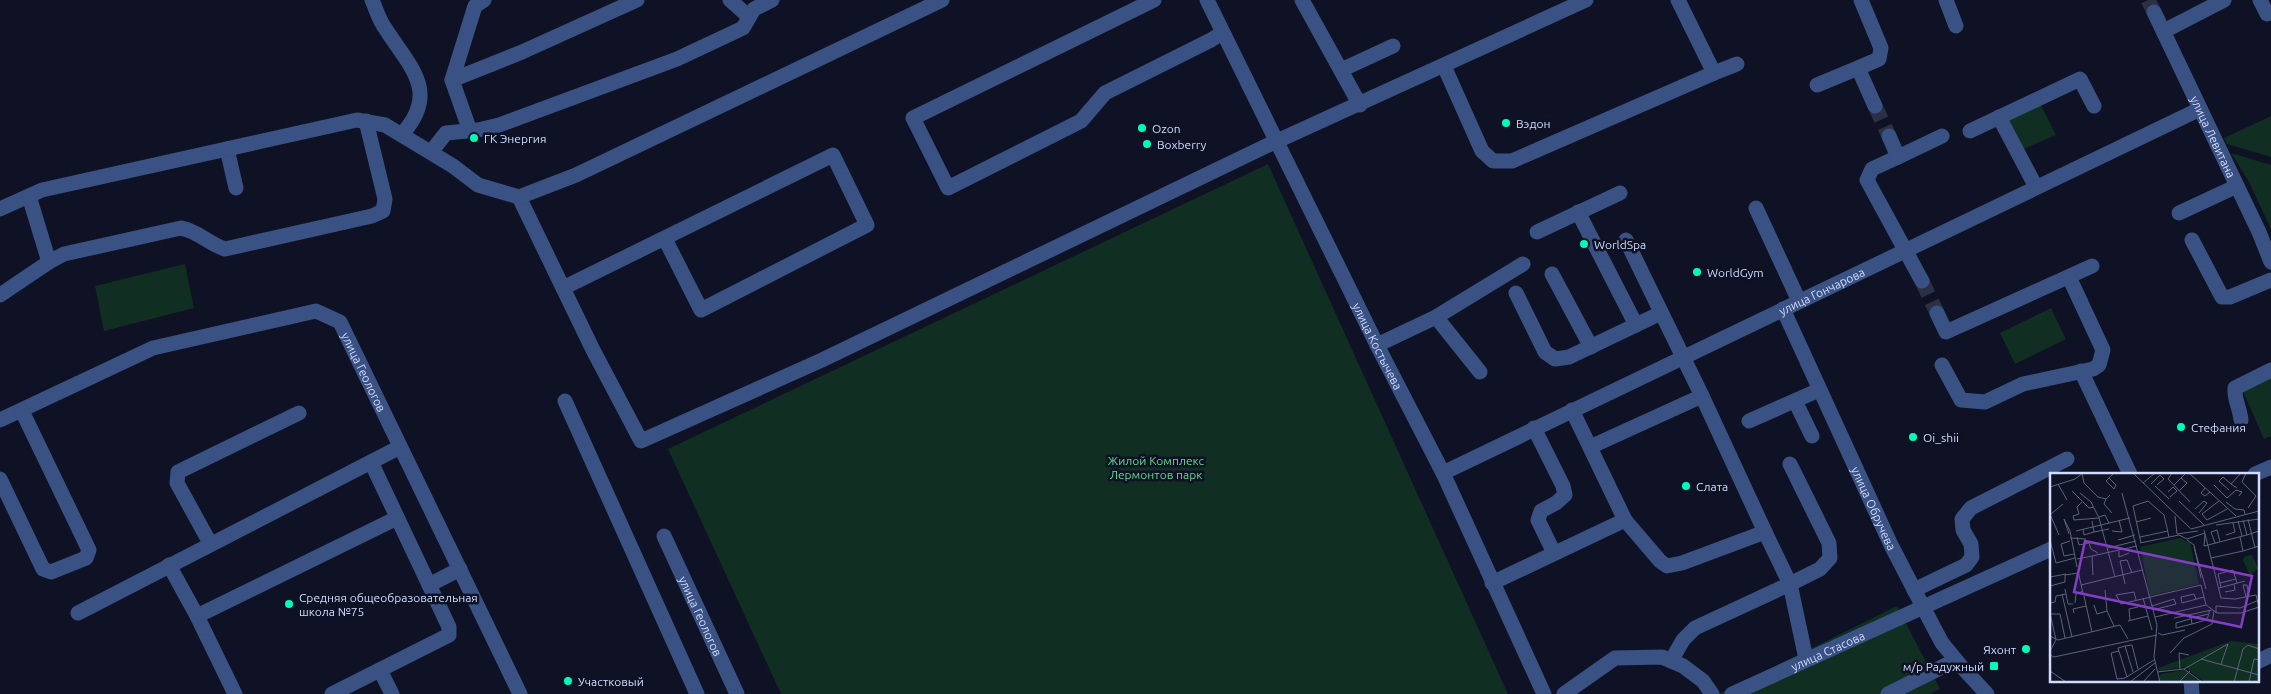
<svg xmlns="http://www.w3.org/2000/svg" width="2271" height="694" viewBox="0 0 2271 694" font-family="Ubuntu,sans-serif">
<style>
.green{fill:#112e23}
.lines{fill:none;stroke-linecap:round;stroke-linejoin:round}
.minor-tunnel{stroke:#2b3045;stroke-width:15;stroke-dasharray:15 8;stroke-linecap:butt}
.minor{stroke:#395183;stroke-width:15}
.poi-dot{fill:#00fcbb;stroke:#0e1224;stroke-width:2}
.labels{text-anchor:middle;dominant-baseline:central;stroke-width:5;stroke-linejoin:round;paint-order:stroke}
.poi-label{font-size:12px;fill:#d1dcff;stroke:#0e1224;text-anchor:start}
.street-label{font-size:12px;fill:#d1dcff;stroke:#0e1224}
.park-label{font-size:12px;fill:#5ddf90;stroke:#0e1224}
.inset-road{fill:none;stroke:#5c637c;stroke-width:1}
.view{fill:#843ec5;fill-opacity:0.15;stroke:#843ec5;stroke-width:2.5}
.inset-edge{fill:none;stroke:#d1dcff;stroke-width:2.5}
</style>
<rect width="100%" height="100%" fill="#0e1224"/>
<path class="green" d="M2039,101L2056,135L2014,153L1997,121Z
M2271,116V157L2227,144L2224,138Z
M2231,153L2271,165V229L2249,182Z
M1268,164L1508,694H781L668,449Z
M185,264L194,308L104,331L95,286Z
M2051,308L2066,339L2015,364L2000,333Z
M2271,376V436L2264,439L2242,389Z
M1897,606L1940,689L1930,694H1719Z"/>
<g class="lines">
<path class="minor-tunnel" d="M2148,0L2154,12
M1875,106L1889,136
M1922,281L1937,313"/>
<g class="minor">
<path d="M372,0C376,9 379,20 385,28C409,66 440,91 403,133"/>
<path d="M730,0L748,16"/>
<path d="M1154,0L913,118L948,188L1081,121L1105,93L1211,40L1222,33"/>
<path id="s1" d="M1207,0L1377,345L1443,473L1544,694"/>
<path d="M1302,0L1360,105"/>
<path d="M1861,0L1881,48L1879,59L1858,68L1875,106"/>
<path d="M1946,0L1956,26"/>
<path d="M2260,0L2267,14"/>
<path id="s2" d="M2154,12L2259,232L2271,262"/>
<path d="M2164,31L2224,0"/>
<path d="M1444,66L1482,151L1493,161H1512L1714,73L1678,0"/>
<path d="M1341,70L1393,46"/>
<path d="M1714,73L1737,64"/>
<path d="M452,80L475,6L484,0"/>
<path d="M1817,85L1858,68"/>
<path d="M1999,117L2036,187"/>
<path d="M470,131L452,80L522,52L637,0"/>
<path d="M1970,131L2080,79L2094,106"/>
<path d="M1889,136L1898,157L1872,169L1867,180L1922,281"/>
<path d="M227,149L236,188"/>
<path d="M431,152L446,133L478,130L499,125L677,59L743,28L754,9L772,0"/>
<path d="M1898,157L1942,136"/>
<path d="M29,196L49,262"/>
<path d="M519,197L593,350L641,441L822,360L1264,147L1586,0"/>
<path d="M1756,208L1799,301"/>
<path d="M0,209L42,190L357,120L385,125L453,166L478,185L519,197L576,175L942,0"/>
<path d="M1578,212L1636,325"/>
<path d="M2179,213L2237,186"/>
<path d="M1537,232L1620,193"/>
<path d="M2192,240L2222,297H2230L2271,280"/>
<path d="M1552,274L1591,347"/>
<path d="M563,288L833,155L867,225L701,310L665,239"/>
<path d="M1516,293L1545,352L1555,359L1569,357L1661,313"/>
<path d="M0,295L49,262L64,254L181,228C198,231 209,244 225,249L372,216L383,211L385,199L366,121"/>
<path id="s3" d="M1783,309L1891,545L1934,628L1942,643L1961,666L1987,694"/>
<path d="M1937,313L1946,332L2092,266"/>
<path d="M1436,317L1523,264"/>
<path d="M1377,345L1436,317L1480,372"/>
<path d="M1942,365L1961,400L1985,402L2023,384L2093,369L2099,365L2103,350L2069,277"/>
<path d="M2081,371L2130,474"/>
<path d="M565,401L697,694"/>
<path d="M1795,401L1812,436"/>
<path d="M1572,410L1625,520L1660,561L1667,566L1682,563L1765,532L1702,396L1626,240"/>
<path id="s4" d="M0,420L153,348L316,311L340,322L520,694"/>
<path d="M2241,420C2240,408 2234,400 2235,388L2271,370"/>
<path d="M1749,421L1819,390"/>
<path d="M1534,428L1563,486L1565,495L1556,503L1541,511L1538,520L1554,553"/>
<path d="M1590,447L1702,396"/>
<path id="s5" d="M1443,473L2200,109"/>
<path d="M2255,474L2271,467"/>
<path d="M0,479L43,569L51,572L86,558L89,550L22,411"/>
<path d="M1765,532L1790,584L1820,569L1830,558L1829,543L1790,464"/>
<path id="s6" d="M664,536L737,694"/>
<path d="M210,543L177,483L178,472L299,413"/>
<path d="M169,565L197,616L235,694"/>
<path d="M1492,583L1625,520"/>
<path d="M429,585L460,569"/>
<path d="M1914,590L1966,565L1972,557L1971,544L1963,530L1962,519L1971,508L2067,459"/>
<path d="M78,613L400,447"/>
<path d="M197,616L397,518"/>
<path d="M1671,661L1683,640L1695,628L1790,584L1806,659"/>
<path d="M2257,662L2271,655"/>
<path d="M380,670L392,694"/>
<path d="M2191,680L2192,694"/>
<path d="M332,694L449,635V627L371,462"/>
<path d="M1564,694L1615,658L1662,657L1683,666L1703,681L1712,694"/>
<path id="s7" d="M1732,694L2051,549"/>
<path d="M1888,694L1956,660"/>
</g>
</g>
<g class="poi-dot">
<circle cx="1506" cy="123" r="5"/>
<circle cx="1142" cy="128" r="5"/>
<circle cx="474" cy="138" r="5"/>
<circle cx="1147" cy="144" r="5"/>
<circle cx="1584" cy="244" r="5"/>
<circle cx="1697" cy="272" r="5"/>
<circle cx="2181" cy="427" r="5"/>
<circle cx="1913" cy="437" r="5"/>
<circle cx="1686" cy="486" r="5"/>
<circle cx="289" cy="604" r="5"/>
<circle cx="2026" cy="649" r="5"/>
<rect x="1989" y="661" width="10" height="10" rx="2.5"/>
<circle cx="568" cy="681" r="5"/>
</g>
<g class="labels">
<g class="poi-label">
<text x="1516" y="123">Вэдон</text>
<text x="1152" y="128">Ozon</text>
<text x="484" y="138">ГК Энергия</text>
<text x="1157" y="144">Boxberry</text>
<text x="1594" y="244">WorldSpa</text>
<text x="1707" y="272">WorldGym</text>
<text x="2191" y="427">Стефания</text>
<text x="1923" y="437">Oi_shii</text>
<text x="1696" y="486">Слата</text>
<text x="299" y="597">Средняя общеобразовательная<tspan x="299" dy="14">школа №75</tspan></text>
<text x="2016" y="649" text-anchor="end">Яхонт</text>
<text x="1984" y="666" text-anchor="end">м/р Радужный</text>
<text x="578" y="681">Участковый</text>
</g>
<g class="street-label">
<text stroke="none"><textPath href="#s2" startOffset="138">улица Левитана</textPath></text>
<text stroke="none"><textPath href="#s5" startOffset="420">улица Гончарова</textPath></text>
<text stroke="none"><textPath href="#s1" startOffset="386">улица Костычева</textPath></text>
<text stroke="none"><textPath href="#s4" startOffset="418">улица Геологов</textPath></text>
<text stroke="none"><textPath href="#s3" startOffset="219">улица Обручева</textPath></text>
<text stroke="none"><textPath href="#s6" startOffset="88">улица Геологов</textPath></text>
<text stroke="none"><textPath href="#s7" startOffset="105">улица Стасова</textPath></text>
</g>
<g class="park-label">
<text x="1156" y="460">Жилой Комплекс<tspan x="1156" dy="14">Лермонтов парк</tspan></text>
</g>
</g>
<g transform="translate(2050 473)">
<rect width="209" height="209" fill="#0e1224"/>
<path d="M130,65L140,70L149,111L100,123L90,74ZM202,82L208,95L200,103L193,87L195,83ZM181,168L209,171V209H154L135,194L110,198L108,195ZM134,197L151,209H107L111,201Z" fill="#112e23"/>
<path class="inset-road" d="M32,0L34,10L48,24L56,26L60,22M83,0L141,56L209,38M122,0L118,6L140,29M139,0L186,43M196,0L192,9L206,23L198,35M59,5L66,12L64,16L56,8L64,0M93,10L105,0M8,11L17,27M101,11L110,2L114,6L107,12M124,12L136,0M164,12L177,25L186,17L192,19L189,23M105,13L119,26M0,14L25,6L33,0M155,15L151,20L155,23L160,19M187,15L181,11L191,0M179,17L169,8L173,4L181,11M22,18L39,35L44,34M129,18L137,10L131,5M118,19L123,14L127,18L120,24M30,20L41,29L49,45L65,104M72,20L107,152L104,184L110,209M56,26L54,31L62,40M129,28L154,52M169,28L152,41L157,47L177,36M32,29L27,34L29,41L23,43L24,47L49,45M176,29L185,36L194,37L195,41M145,36L154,28L157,30L149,40M0,41L9,62M1,41L13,31M125,43L127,61L148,58M49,44L55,42L59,50M198,46L205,75M193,47L197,62L209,58M42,48L44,59L59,56M188,48L192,63M86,49L101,45M166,52L209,46M33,56L34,62L44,59M154,57L171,125L185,126L206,122L209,134M26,58L80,45M62,58L72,59L69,47M19,61L14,46L20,58L27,94M155,61L154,73L197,62M176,62L185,59L183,50M27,64L29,72L39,70L41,76L48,80M90,64L118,58M20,65L36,66M0,67L6,90L25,85M68,67L85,62M137,67L144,72L151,105M20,68L11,71L14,83L24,81M90,70L129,62L137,66L155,60M91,70L83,33L98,28L114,42L119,64M165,70L161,59L167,57L170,69M144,74L156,116M58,75L86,68M69,78V84L79,80M193,78L209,73M42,83L87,73M161,85L193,78L190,64M27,86L42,83L43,102M28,98L33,120M0,104L16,101M170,110L186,106M75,111L70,88L77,87L82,100M31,112L92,97M0,113L15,109V102L28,100M169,115L195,108M171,115L168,101L183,97L187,110M175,119L185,117L184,111M12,121L22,164M16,121L18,131H23M34,123L42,159M196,124L193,112H197L199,123M93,125L102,157M146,126L144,121L131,124L132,130L154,124M86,127L84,119L66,122L71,131L151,112L156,132M0,130L5,129L6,123L16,121L15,116M25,130L26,121L33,118M44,132L47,141L57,138L55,117M102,133L124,126L126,131L103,137M57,138L64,153M0,140L6,167L0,178M24,140L23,136L36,133M166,140V133L190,135L209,127M1,141H10L15,165M136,142L141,145L142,151L126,155V150L140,146M105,144L156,132L167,140H191L209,134M124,145L162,137M141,145L159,141V137M80,147L79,136L88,134M78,148L98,143M142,151L156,147L159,142M108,160L112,162L135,157M0,163L8,167L70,152L78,166M75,173L82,172L88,196M69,178L61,180L67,206L75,205L104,187M120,180L134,165L162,151L164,138M0,182L4,184L107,162M151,186L209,202M130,196L129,180L139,182M134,196L152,209M0,198L16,209M107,199L134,196L178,171L171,191M77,204L68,175L75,173L83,199M80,209L105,190M93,209L105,196M129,209L140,198M184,209L193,176L198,172L209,176M199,209L204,186L209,187"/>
<path class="view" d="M35,68L202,103L191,154L24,119Z"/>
<rect width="209" height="209" class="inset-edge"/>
</g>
</svg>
